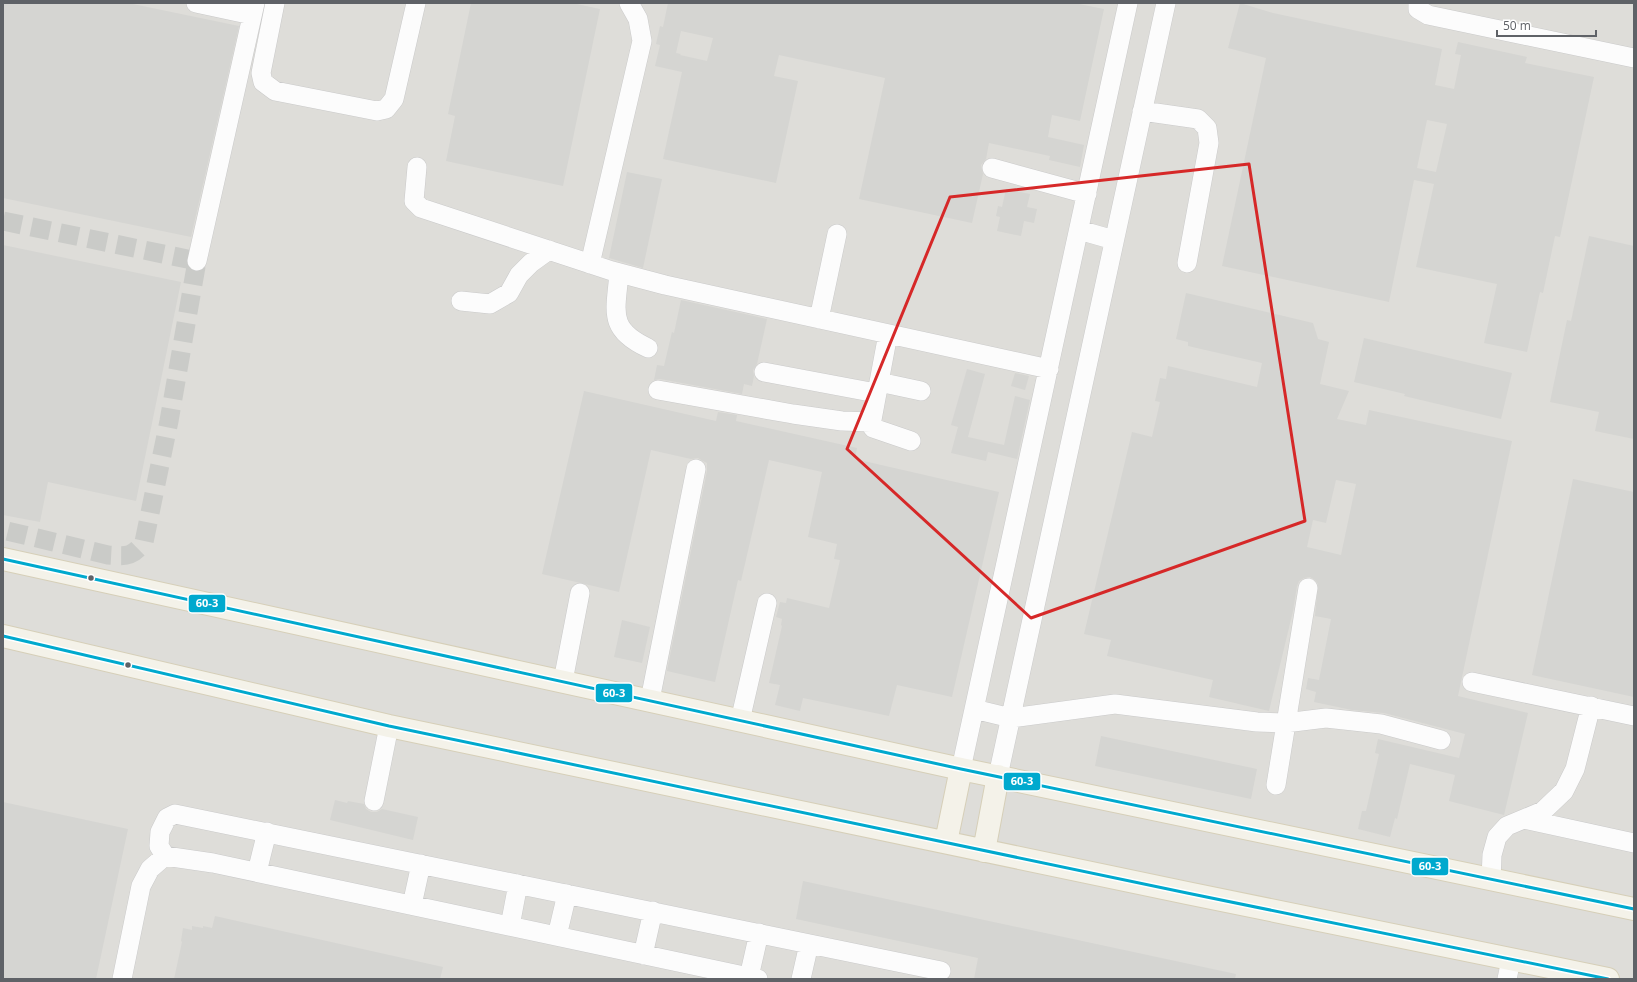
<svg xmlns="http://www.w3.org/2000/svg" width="1637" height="982" viewBox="0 0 1637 982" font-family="'Open Sans',sans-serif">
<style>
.industrial{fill:#deddd9}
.building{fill:#d5d5d2;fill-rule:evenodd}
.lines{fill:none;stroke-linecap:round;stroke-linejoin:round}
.minor-tunnel{stroke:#cacbc8;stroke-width:19;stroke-dasharray:19 10;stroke-linecap:butt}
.minor-casing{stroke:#cacaca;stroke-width:20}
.major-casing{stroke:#d6cfb8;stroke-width:24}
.minor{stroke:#fcfcfc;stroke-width:19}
.major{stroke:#f4f2e9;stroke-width:22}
.bus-1-casing{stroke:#fff;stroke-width:6}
.bus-1{stroke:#00a9ce;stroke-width:3}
.marked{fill:none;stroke:#d62828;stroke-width:3;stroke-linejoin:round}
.bus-dot{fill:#5f6267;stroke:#fff;stroke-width:1.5}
.line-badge{stroke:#fff;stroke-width:1.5}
.badge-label{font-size:11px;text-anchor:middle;font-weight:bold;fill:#fff}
</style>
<rect width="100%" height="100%" fill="#eeeee9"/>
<path class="industrial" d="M3,3H1634V979H3Z"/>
<path class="building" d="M3,3H128L239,26L191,237L3,198Z
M471,3H572L600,9L563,186L446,161L455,116L448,114Z
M668,3H1074L1104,9L1080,121L1052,115L1048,137L1084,145L1080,167L1049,160L1050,156L989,143L986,159L981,165L983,174L972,223L859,199L885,78L779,55L774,76L798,81L776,183L663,159L682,72L655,66L660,45L656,44L660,26L663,27ZM681,31L713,38L707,61L680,55L681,54L676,53Z
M1240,3L1273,13L1442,49L1435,85L1454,89L1461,55L1455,54L1458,42L1527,57L1525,63L1594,77L1560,237L1555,236L1543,293L1540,292L1527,352L1484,343L1497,284L1416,267L1434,184L1414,180L1389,302L1222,266L1266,58L1228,48ZM1427,120L1447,124L1436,172L1417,168Z
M627,172L662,179L643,268L609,258Z
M1006,189L1030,194L1027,207L1037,209L1034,223L1024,221L1021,236L997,231L1000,217L996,216L998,206L1002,207Z
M1589,236L1634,246V439L1595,431L1599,412L1550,402L1567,320L1571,321Z
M3,245L181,282L136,501L48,482L40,522L3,515Z
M1186,293L1313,323L1318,339L1329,342L1320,384L1349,391L1337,419L1366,425L1369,410L1512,441L1458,696L1528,713L1504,815L1449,801L1455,775L1410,764L1397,819L1395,818L1390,837L1358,829L1362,811H1366L1379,754L1375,753L1378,739L1459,758L1465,734L1384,713L1352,710L1314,702L1316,692L1306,689L1308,678L1319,680L1331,619L1315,616L1318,584L1315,580L1310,577L1304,578L1299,581L1297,586L1293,611L1269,711L1209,697L1213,680L1107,656L1111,640L1084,634L1132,432L1152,437L1160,402L1155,401L1160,378L1166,379L1168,366L1257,387L1262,363L1188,346V342L1176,339ZM1336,480L1356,484L1341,555L1307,547L1313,520L1326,523Z
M681,300L767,319L757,364L753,370L754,376L752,386L744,384L742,394L660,379L654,380L657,365L664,366L672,332L674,333Z
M1364,338L1512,373L1501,419L1404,396L1405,394L1354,382Z
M967,369L985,374L968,437L1004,445L1015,396L1030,400L1017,459L988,452L986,461L951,453L958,427L951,425Z
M1015,373L1029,376L1025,390L1011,386Z
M584,391L716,421L718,412L737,415L736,421L857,448L855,459L999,492L952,697L897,685L889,716L803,698L800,711L775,705L780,685L769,683L782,626L781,625L782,619L776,617L780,602L786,603L787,598L829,608L840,560L834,559L837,544L808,537L822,472L769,460L741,581L738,580L715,682L667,671L707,471V463L703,461L698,458L691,459L651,450L619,592L542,574Z
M1573,479L1634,492V697L1532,675Z
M622,620L650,627L642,663L614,657Z
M1101,736L1257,769L1251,799L1095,766Z
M335,800L347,803L348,801L364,804L366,809L371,812H377L382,809L418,817L413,840L330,820Z
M3,802L128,829L96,979H3Z
M803,881L1236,974L1235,979H974L978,958L796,919Z
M215,916L443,967L440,979H174L182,942L181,941L183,928L192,930V926L203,928V926L212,928Z"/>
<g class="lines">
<path class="minor-tunnel" d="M3,221L197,261L169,421L144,542C131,558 127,556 108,555L3,530"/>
<defs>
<path id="minor" d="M196,3L252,15
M275,3L261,73L263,82L275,91L377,111L386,109L394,99L416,3
M1418,3V9L1428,15L1634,58
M1142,111L1198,119L1207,128L1209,143L1187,263
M417,167L414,201L421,208L612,271L665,285L1049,369
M992,168L1087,194
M1079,230L1114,240
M197,261L255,3
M590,264L642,41L638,19L629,3
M619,273C616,311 607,329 648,348
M461,301L490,304L509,293L519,275L531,263L549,250
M819,319L837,234
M888,334L871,425L873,428L911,441
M764,372L876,393
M879,382L921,391
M658,390L793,414L842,421L871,422
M563,681L580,593
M1472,682L1634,716
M650,700L696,469
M974,709L1011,718L1115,704L1257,722L1285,723L1326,718L1381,724L1441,740
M740,721L767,603
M961,769L1128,3
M998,776L1166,3
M1276,785L1308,588
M374,801L389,726
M1524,819L1634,843
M165,856L159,846L160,832L167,818L175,814L941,971
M257,872L267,832
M1491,880L1492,855L1497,837L1507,826L1543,811L1564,791L1575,769L1591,706
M412,905L421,864
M510,926L518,884
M557,936L567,894
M643,955L653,911
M749,977L759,933
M122,979L141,886L150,869L165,856L213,863L758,979
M801,979L809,944
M1507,979L1511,960"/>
<path id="major" d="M3,559L961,769L1634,909
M3,636L389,726L1187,893L1608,979
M946,842L961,769
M984,851L998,776"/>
</defs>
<use href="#minor" class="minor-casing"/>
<use href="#major" class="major-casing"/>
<use href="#minor" class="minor"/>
<use href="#major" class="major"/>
<defs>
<path id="bus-1" d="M3,559L961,769L1634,909
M3,636L389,726L1187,893L1608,979"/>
</defs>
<use href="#bus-1" class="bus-1-casing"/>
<use href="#bus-1" class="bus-1"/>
</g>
<path class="marked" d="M1249,164L1305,521L1031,618L847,449L950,197Z"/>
<g class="bus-dot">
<circle cx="91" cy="578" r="3.5"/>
<circle cx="128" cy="665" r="3.5"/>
</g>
<g class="line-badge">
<rect x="188" y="594" width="38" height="19" rx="4" fill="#00a9ce"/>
<rect x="595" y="683" width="38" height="20" rx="4" fill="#00a9ce"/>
<rect x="1003" y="772" width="38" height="19" rx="4" fill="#00a9ce"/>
<rect x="1411" y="857" width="38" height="19" rx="4" fill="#00a9ce"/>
</g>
<g class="badge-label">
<text x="207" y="607">60-3</text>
<text x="614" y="697">60-3</text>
<text x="1022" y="785">60-3</text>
<text x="1430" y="870">60-3</text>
</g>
<rect width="1637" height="982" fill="none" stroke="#5f6267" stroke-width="8"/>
<path d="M1497 30v6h99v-6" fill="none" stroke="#5f6267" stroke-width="2"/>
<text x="1503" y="30" font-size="12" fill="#5f6267" stroke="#ffffff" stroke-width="3" paint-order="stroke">50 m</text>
</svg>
